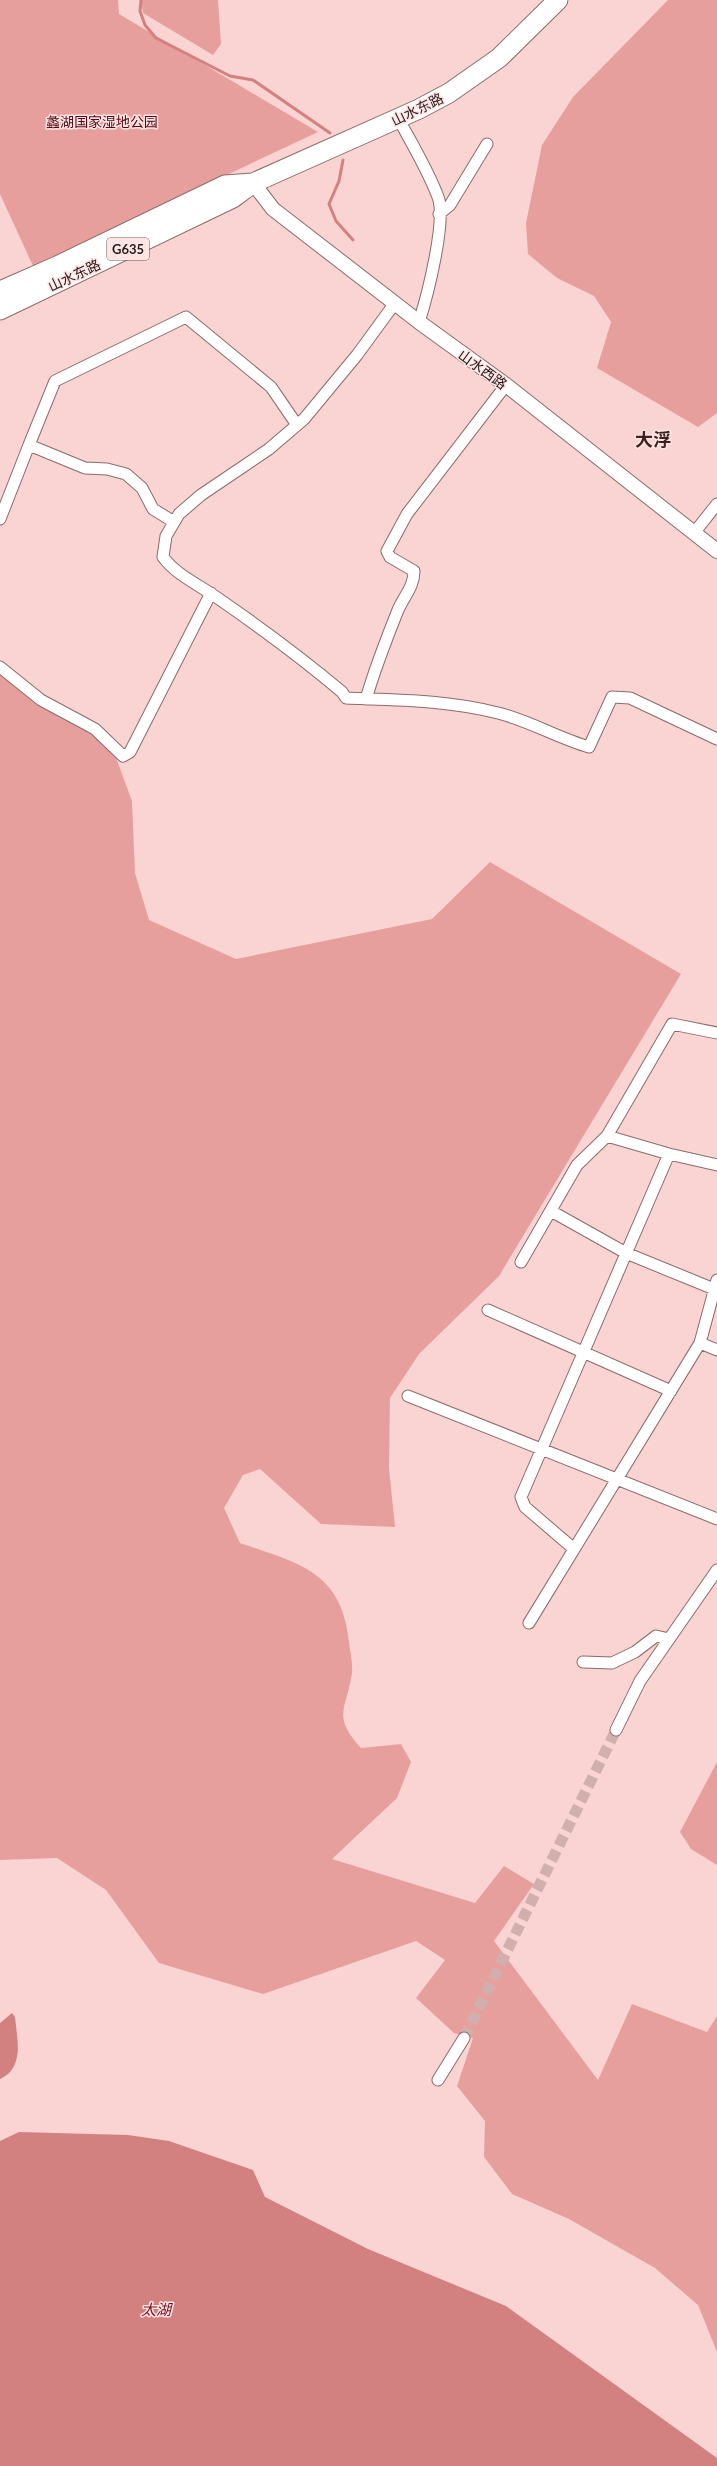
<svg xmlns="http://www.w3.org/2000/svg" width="717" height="2466" viewBox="0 0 717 2466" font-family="Lato,'Noto Sans SC',sans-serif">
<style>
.green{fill:#e79f9d}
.water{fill:#d38080}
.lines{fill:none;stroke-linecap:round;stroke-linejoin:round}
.stream{stroke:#d38080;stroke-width:3}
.minor-tunnel{stroke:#d0afad;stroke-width:11;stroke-dasharray:11 5.5;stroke-linecap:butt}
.minor-casing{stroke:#8c6a6a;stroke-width:13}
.tertiary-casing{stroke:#8c6a6a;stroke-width:16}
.trunk-casing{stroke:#8c6a6a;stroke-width:21}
.minor{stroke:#fff;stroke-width:11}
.tertiary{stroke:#fff;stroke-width:14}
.trunk{stroke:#fff;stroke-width:19}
.labels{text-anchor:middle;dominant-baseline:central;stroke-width:3;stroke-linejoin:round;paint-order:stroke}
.shield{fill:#fde5e4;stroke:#685757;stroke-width:1}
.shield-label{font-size:13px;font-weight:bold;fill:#281a1a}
.street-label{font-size:14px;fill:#281a1a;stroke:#fde5e4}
.park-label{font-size:14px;fill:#550914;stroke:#fde5e4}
.water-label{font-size:15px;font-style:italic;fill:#740f1e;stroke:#fde5e4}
.district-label{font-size:18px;font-weight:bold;fill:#3d2121;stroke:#fde5e4}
</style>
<rect width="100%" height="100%" fill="#fad4d2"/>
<path class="green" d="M0,0H118L119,14L318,132L33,266L0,194Z
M141,0H218L221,44L213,55L143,13Z
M668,0H717V413L698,427L597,368L611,322L594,296L557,278L528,254L526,223L542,145L573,97Z
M0,662L111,744L132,801L135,873L149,920L236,959L432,919L490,862L681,974L499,1276L419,1354L390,1398L389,1468L395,1527L321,1524L260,1469L243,1475L224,1508L240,1543C298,1563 342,1571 349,1642C350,1652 353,1663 352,1673C347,1709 331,1715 361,1748L401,1744L411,1762L397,1798L332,1859L475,1903L504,1866L534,1884L494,1941L598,2080L632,2004L707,2032L717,2016V2352L698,2305L655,2268L569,2219L512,2194L484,2157L485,2121L457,2086L473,2038L454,2033L416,1998L445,1960L416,1941L263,1994L159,1963L106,1890L57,1858L0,1860Z
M717,1762V1865L691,1849L680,1832Z"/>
<path class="water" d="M12,2013L15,2017C17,2039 25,2068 0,2079V2023Z
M19,2132L128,2135L169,2141L253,2170L265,2197L368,2249L506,2306L717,2458V2466H0V2141Z"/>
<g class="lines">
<path class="stream" d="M141,0L140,11L145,25L156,38L230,76L253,80L330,133
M343,160L339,181L329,204L336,221L353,240"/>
<path class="minor-tunnel" d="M464,2038L616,1730"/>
<defs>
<path id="minor" d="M398,118C412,144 428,170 438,197C447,220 427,297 419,322
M439,214L450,205L487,144
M395,303L357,355L304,419L269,449L201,495L179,514L166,536L163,557C177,576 200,585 219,599C261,628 303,659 342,692L346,698C397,700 448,700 498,713C530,721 558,738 589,747L612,697L630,698L717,739
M0,519L29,445
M174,522L153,509L142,488L126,474L107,469L85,468L29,445L55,381L186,317L271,387L297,425
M694,533L717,504
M0,667L41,700L95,729L123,756L130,752L211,593
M366,699C375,668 386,640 398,610C404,596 414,587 414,571L390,557L387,551L407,514L506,385
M607,1136L669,1154L717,1165
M551,1211L626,1253L714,1289
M521,1262L577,1165L607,1136L672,1024L717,1033
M488,1310L671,1391
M700,1343L717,1350
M408,1396L717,1519
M574,1549L525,1507L521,1497L669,1154
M529,1623L700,1343L717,1280
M583,1662L612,1663L635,1652L656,1636L669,1639
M616,1730L640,1681L717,1570
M438,2080L464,2038"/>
<path id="tertiary" d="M253,183L273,209L419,322L506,385L717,551"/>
<path id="trunk" d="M0,291L57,266L225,185L253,183
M0,310L233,198L253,183L419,109L449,93L499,58L558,0"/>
</defs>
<use href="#minor" class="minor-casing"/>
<use href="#tertiary" class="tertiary-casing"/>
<use href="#trunk" class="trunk-casing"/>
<use href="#minor" class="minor"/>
<use href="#tertiary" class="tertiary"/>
<use href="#trunk" class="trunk"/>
</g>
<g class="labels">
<rect class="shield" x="107" y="238" width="42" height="22" rx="3"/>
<g class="shield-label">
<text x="128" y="249">G635</text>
</g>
<g class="street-label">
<text transform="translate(417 109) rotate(-26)">山水东路</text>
<text transform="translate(74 275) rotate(-25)">山水东路</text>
<text transform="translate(483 369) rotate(36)">山水西路</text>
</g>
<g class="park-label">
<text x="102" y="121">蠡湖国家湿地公园</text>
</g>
<g class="water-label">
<text x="156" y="2309">太湖</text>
</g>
<g class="district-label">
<text x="653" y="439">大浮</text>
</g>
</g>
</svg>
